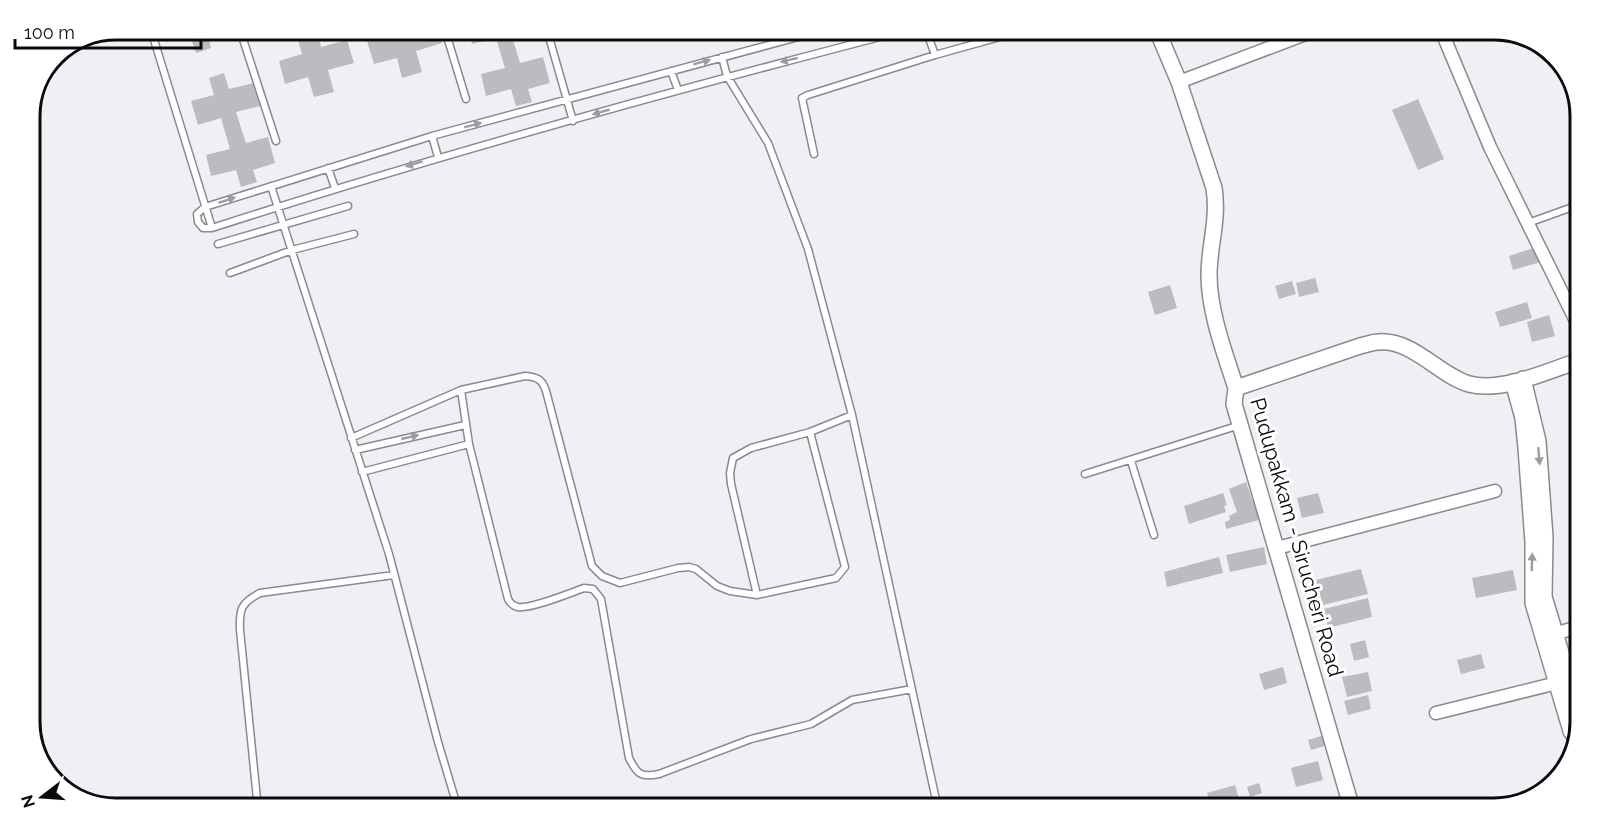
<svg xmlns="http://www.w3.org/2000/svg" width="1611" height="839" viewBox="0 0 1611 839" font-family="Raleway,sans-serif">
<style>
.water{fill:#7ab8e3}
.building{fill:#bbbcc1}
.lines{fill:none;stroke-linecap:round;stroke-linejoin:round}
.service-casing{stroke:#898a8f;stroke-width:9}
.minor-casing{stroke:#898a8f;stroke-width:15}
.tertiary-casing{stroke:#898a8f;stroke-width:18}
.service{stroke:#fff;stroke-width:6}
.minor{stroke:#fff;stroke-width:12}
.tertiary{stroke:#fff;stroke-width:15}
.oneway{fill:#9d9d9e}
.labels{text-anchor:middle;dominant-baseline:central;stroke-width:6;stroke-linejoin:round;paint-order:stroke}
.street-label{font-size:21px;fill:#0b0b0d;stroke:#fff}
.rim{fill:none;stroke:#0b0b0d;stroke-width:3}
</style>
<rect width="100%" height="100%" fill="#eff0f5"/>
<path class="water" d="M30,153L41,177L30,186Z"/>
<path class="building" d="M162,30H224V31L208,35L211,48L196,53L190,36L166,42Z
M295,30H317L321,47L347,40L354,63L328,70L334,92L314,97L308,77L285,84L279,61L302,54Z
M389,30H438L442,43L416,51L422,72L402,78L397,58L374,64L367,41L390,35Z
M469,30H510L520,63L543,57L550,83L528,89L532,102L516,106L511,89L486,96L481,74L505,68L496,38L472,44Z
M224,73L229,89L254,83L260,106L236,112L246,143L268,137L275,163L253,170L257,182L241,187L236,170L211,176L206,155L230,149L221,118L198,125L191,101L214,95L209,78Z
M1418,99L1444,159L1418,170L1392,110Z
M1537,247L1541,262L1513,270L1509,256Z
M1315,278L1319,292L1299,297L1296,283Z
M1292,281L1296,294L1279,299L1275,286Z
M1170,285L1177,308L1155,315L1148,292Z
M1527,302L1532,318L1500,327L1495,312Z
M1549,315L1555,336L1532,342L1527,322Z
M1246,482L1253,502L1257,501L1262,519L1226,529L1225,522L1230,520L1229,516L1237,512L1229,489Z
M1223,493L1227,505L1224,506L1226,512L1189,524L1184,506Z
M1318,493L1324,513L1302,518L1297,498Z
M1264,547L1267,564L1230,572L1226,555Z
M1219,557L1223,573L1167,587L1164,572Z
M1361,569L1368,594L1323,605L1316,580Z
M1513,570L1517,590L1476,598L1472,578Z
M1368,598L1372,617L1328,628L1324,609Z
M1365,640L1369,657L1354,661L1350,644Z
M1481,654L1485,668L1461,674L1457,660Z
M1283,667L1287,683L1264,690L1259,674Z
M1368,672L1372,691L1347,697L1342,677Z
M1368,695L1371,709L1348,715L1344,701Z
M1325,735L1328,745L1311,750L1308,740Z
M1318,761L1323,780L1296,787L1291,768Z
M1259,783L1262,793L1250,797L1247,787Z
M1235,785L1239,799L1211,807L1207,793Z"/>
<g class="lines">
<defs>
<path id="service" d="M151,30L212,228
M240,30L276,141
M445,30L466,99
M547,30L573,121
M824,30L432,136L205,207L197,214L198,222L203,228H212C441,154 674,90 907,30
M935,55L1025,30
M722,57L727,76L768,143L808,249L852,415L938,809
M671,71L678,90
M432,136L438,157
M814,154L802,98L808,95L935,55L926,30
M328,168L335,188
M271,186L389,554L438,742L458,809
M1528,223L1581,204
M218,244L348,206
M230,273L292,250L354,234
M461,390L469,444L508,599C510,603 513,606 518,607C531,609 570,593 584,588L593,589L601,599L629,758C637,774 641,778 659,774L751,739L811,724L852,700L912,689
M351,438L461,390L525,376C537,377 542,379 546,391L592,566L602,576L620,583L678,568L689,567L696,569L717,586L730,591L757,595L836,578L845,567L810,432
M355,450L465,425
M1131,461L1154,535
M362,472L469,444
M1085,474L1240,425
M757,595L731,484L730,473L733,458L751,448L810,432L852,415
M258,809L240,630C239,609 241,603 260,593L394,575"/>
<path id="minor" d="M1441,30L1490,147L1581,331
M1179,82L1316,30
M1277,548L1495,491
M1548,636L1581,626
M1436,713L1557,683"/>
<path id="tertiary" d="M1157,30L1179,82L1214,188C1219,220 1209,245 1209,275C1209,312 1225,354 1236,388
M1523,379L1538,441L1545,537L1544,597L1581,718
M1513,382L1523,418L1526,448L1533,542V603L1571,731L1577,739
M1352,809L1234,404L1236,388L1360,346C1366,345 1372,342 1378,342C1413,339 1438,375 1469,384C1502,393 1550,370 1581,360"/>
</defs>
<use href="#service" class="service-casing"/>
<use href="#minor" class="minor-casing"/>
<use href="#tertiary" class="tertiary-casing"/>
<use href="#service" class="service"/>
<use href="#minor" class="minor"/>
<use href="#tertiary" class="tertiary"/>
</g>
<defs><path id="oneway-solid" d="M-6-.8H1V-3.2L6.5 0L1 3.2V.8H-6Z" transform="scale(1.5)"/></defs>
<g class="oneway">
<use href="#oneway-solid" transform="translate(789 60) rotate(166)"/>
<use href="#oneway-solid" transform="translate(702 62) rotate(-15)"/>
<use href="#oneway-solid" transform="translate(601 112) rotate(164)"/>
<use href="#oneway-solid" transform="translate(473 125) rotate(-15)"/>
<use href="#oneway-solid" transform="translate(414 164) rotate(163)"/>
<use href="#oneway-solid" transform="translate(227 200) rotate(-18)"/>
<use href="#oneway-solid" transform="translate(410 437) rotate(-13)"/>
<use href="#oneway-solid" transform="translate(1539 456) rotate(85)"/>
<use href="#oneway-solid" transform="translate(1532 562) rotate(-88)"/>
</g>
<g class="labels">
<g class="street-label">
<text transform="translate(1297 537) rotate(74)">Pudupakkam - Sirucheri Road</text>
</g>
</g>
<path d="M0 0H1611V839H0ZM116 40H1494A76 76 0 0 1 1570 116V722A76 76 0 0 1 1494 798H116A76 76 0 0 1 40 722V116A76 76 0 0 1 116 40Z" fill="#fff" fill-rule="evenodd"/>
<path class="rim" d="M116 40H1494A76 76 0 0 1 1570 116V722A76 76 0 0 1 1494 798H116A76 76 0 0 1 40 722V116A76 76 0 0 1 116 40Z"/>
<g transform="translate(42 797) rotate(253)" stroke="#ffffff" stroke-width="4.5" paint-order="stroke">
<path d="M0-4.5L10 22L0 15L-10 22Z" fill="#0b0b0d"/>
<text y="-9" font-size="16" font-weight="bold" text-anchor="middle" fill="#0b0b0d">N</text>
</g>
<path d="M15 39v9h186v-9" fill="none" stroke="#0b0b0d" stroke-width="3"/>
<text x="24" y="39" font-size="18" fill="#0b0b0d" stroke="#ffffff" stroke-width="4.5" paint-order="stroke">100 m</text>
</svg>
